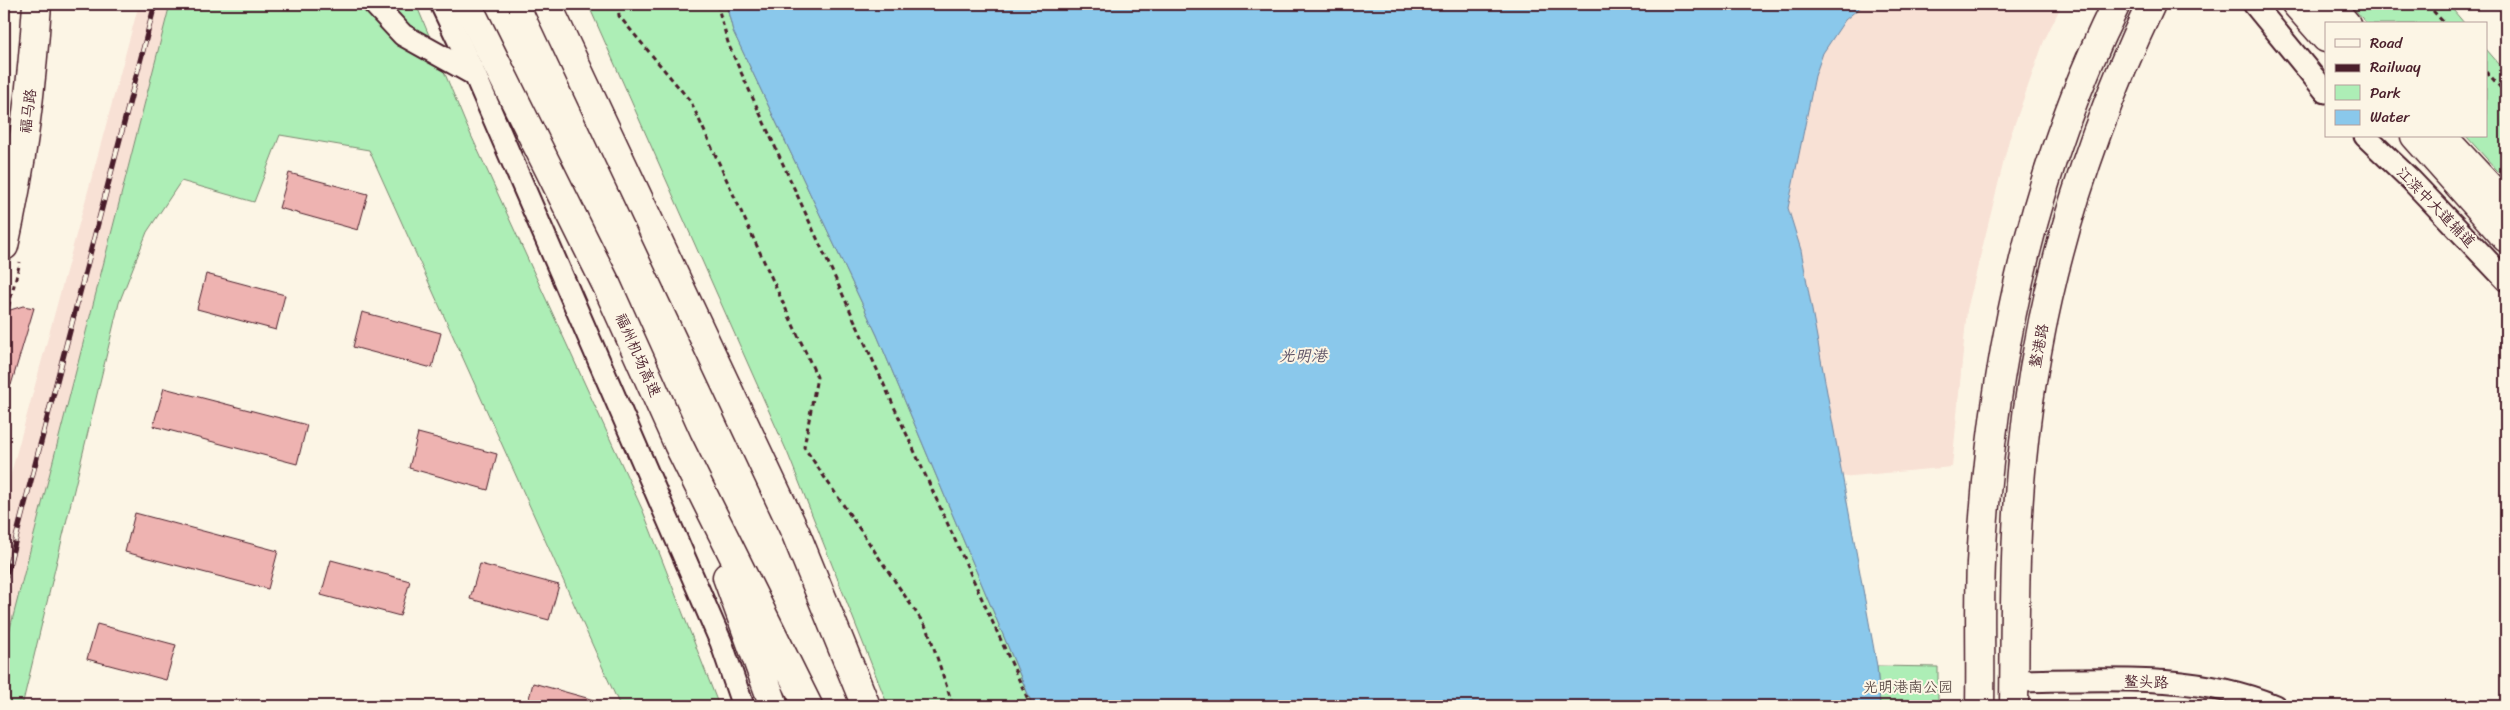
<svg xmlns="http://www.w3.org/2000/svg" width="2510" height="710" viewBox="0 0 2510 710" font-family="Sriracha,'LXGW WenKai TC',sans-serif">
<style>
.built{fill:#f8e1d5}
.green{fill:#adeeb6;stroke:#7c8670}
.water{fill:#8ac8eb;stroke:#70849e}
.building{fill:#eeb3b1;stroke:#4a1f2b}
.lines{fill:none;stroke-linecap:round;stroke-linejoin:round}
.minor-casing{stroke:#4a1f2b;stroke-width:25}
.major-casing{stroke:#4a1f2b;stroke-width:31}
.highway-casing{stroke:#4a1f2b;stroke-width:31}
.path{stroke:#4a1f2b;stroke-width:3;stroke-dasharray:5 4;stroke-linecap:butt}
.minor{stroke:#fcf5e5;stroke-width:21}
.major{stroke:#fcf5e5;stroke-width:28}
.highway{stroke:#fcf5e5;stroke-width:28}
.rail-casing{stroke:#4a1f2b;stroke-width:5.5}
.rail{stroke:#fcf5e5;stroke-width:4;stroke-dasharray:11;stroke-linecap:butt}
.labels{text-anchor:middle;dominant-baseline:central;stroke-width:4;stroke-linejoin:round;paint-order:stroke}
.street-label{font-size:15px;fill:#4a1f2b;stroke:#fcf5e5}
.park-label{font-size:15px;fill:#63534e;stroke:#fcf5e5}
.water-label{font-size:16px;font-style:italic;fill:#5d5265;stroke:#fcf5e5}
</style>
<rect width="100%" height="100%" fill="#fcf5e5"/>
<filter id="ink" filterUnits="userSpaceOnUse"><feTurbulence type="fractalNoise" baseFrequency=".02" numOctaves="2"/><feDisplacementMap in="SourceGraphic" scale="10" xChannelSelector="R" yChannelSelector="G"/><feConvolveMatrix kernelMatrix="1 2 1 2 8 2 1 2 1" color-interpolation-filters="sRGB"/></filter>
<g filter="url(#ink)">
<path class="built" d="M139,4H170L4,652V499Z
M1864,4H2062L2044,41L2009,140L1967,310L1952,467L1841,477L1801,250L1788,208L1815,76L1823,53L1845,20Z"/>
<path class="green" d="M170,4H416L465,122L643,511L719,706H620L369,150L280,135L254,202L181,181L147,232L119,303L22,706H4V652Z
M588,4H726L733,31L877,335L1033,706H888L788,454Z
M2350,4H2448L2465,24H2367Z
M2486,49L2506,72V180L2466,136H2486Z
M1877,666L1938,667V706H1880Z"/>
<path class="water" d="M726,4H1864L1845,20L1823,53L1815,76L1788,208L1801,250L1877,666L1880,706H1033L877,335L733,31Z"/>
<path class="building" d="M289,173L368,194L358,230L279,208Z
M206,274L285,295L276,330L197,309Z
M23,306L34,308L11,385L4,383V312Z
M362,312L441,333L432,368L353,347Z
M164,388L307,425L297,464L153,426Z
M418,433L497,454L488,490L409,468Z
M135,513L278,551L268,589L125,552Z
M331,560L410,581L400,616L321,595Z
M480,564L559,585L549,620L470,599Z
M97,624L176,645L166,680L87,659Z
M533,683L612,705V706H527Z"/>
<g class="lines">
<defs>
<path id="minor" d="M374,4L403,35L475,75
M441,4L475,75L721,642L743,706
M2254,4L2326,92
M2365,136L2411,180L2506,280
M2014,681C2099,680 2196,672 2275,706"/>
<path id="major" d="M2296,4L2326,38
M2329,4L2346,24
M2415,136L2506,238
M2442,136L2506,205
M4,246C22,166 32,86 37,4
M1980,706C1981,658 1979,610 1981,563C1991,371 2030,177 2116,4
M2014,706C2015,625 2014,542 2022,460C2037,302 2083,147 2151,4"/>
<path id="highway" d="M467,4L607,286L678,444L808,706
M547,4L796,534L866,706
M727,577L774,706"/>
</defs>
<use href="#minor" class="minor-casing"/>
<use href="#major" class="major-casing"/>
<use href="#highway" class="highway-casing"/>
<path class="path" d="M618,4L619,16L691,102L817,377L804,447L928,630L953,706
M717,4L729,46L1031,706
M2427,4L2445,24
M2486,71L2506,94
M4,324L20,262"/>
<use href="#minor" class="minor"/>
<use href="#major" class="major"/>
<use href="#highway" class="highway"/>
<defs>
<path id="rail" d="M4,584L155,4"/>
</defs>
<use href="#rail" class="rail-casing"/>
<use href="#rail" class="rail"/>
</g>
</g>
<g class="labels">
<g class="street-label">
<text transform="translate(28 111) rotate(-83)">福马路</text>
<text transform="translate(2436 207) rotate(46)">江滨中大道辅道</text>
<text transform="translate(2039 346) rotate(-79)">鳌港路</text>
<text transform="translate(638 355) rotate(66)">福州机场高速</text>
<text transform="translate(2146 682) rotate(1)">鳌头路</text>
</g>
<g class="park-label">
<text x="1908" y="687">光明港南公园</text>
</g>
<g class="water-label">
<text x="1303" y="355">光明港</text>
</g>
</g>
<rect width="2510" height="710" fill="none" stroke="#fcf5e5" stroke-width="20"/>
<rect x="10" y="10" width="2490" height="690" fill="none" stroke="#4a1f2b" stroke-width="2" filter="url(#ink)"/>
<rect x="2325" y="22" width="162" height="115" fill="#fcf5e5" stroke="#b59f9b"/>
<rect x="2335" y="39" width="25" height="8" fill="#fcf5e5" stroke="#b59f9b"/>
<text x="2370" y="48" font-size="15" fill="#4a1f2b">Road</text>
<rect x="2335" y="64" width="25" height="8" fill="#4a1f2b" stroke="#b59f9b"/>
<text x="2370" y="72" font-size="15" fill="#4a1f2b">Railway</text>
<rect x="2335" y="85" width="25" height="15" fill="#adeeb6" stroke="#b59f9b"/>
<text x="2370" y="98" font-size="15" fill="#4a1f2b">Park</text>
<rect x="2335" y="110" width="25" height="15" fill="#8ac8eb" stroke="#b59f9b"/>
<text x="2370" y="122" font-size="15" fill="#4a1f2b">Water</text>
</svg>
